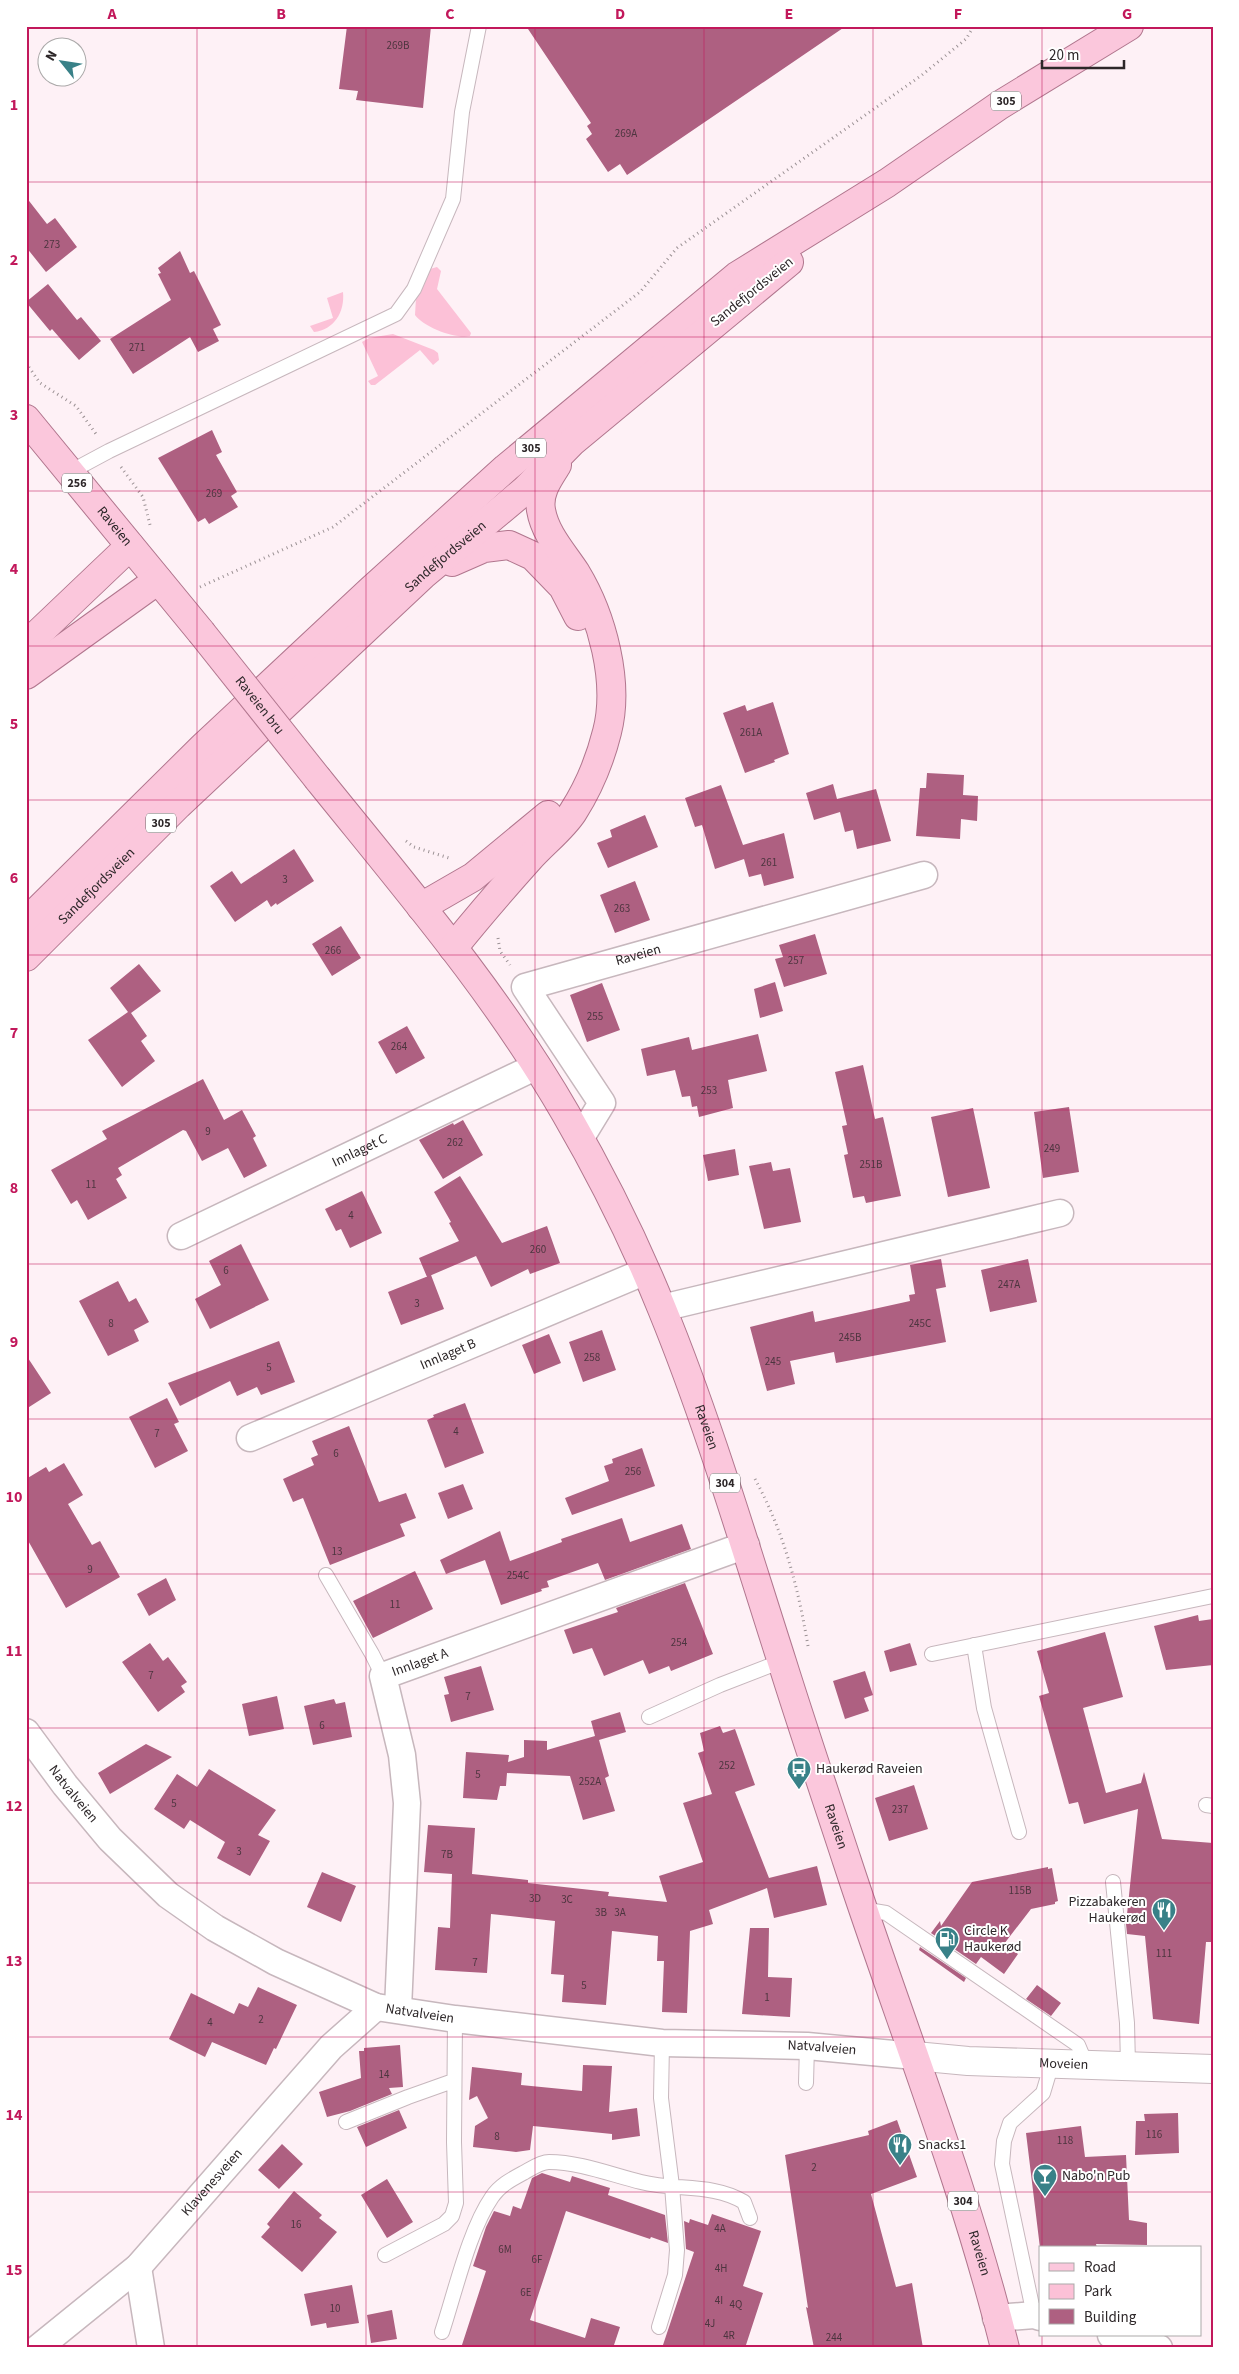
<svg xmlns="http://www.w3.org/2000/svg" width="1239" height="2374" viewBox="0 0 1239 2374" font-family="'Source Sans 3',sans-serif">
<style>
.green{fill:#fcc1d7}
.building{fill:#ae6081}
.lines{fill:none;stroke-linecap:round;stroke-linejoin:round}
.service-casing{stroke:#c7b7bd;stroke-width:16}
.minor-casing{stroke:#c7b7bd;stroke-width:29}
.tertiary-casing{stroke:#c7b7bd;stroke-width:30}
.primary-casing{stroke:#b1768e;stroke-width:30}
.path{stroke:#9c9295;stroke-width:3;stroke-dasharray:1 4;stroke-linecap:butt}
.service{stroke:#fff;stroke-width:14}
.minor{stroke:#fff;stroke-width:26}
.tertiary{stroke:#fff;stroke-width:28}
.primary{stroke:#fbc7dc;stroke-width:28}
.primary-bridge-casing{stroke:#b1768e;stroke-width:30;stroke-linecap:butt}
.primary-bridge{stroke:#fbc7dc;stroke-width:28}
.grid{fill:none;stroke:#c2185b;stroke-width:1;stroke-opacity:0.55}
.labels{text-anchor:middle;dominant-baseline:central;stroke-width:4;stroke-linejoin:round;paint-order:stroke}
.number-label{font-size:11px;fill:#4d353f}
.shield{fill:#fff;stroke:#6c6869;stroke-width:1}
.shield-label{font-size:12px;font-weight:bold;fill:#2d2729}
.street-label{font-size:14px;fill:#2d2729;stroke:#fff}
.poi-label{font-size:14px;fill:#2d2729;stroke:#fff;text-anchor:start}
.neatline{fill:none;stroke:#c2185b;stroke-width:2}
.grid-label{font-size:16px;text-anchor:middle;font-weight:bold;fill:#c2185b}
</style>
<rect width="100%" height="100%" fill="#fef1f6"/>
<path class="green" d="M437,267L441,271L437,289L471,333L470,336C455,339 425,328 415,315L416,298L430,269Z
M343,292C345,312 334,330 314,332L310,326L333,318L327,298Z
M393,334L434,350L438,353L439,360L433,365L420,350L375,385H371L368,381L378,376L362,342L369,338Z"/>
<path class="building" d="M347,26H431L423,108L356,100L358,91L339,89Z
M526,26H846L627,175L620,164L608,172L586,139L592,134L587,126L591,123Z
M26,197L47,224L55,218L77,247L46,272L26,247Z
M180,251L190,273L194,271L221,325L213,329L219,341L198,352L190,337L133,374L110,339L171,300L158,274L161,273L158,268Z
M48,284L77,320L81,317L101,341L79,360L52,329L50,331L26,302Z
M212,430L222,452L216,455L237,492L231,496L238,507L209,524L205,518L198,522L158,458Z
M773,702L789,754L774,760L775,762L745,773L723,713L745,705L747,711Z
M927,773L964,775L963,795L978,796L977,821L961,819L960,839L916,836L920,788H926Z
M833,784L837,799L876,789L891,841L857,849L853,830L845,832L840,812L814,820L806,793Z
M721,785L743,845L784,833L794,878L764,886L761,874L749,877L744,859L715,869L702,825L695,827L685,798Z
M645,815L658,847L608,868L597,843L612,837L610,830Z
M294,849L314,881L277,905L276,903L271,907L267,900L235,922L210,886L232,871L241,884Z
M635,881L650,920L615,933L600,895Z
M341,926L361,958L332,976L312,944Z
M815,934L827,974L784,987L775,959L783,957L779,945Z
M139,964L161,991L131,1013L147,1036L141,1041L155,1061L122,1087L88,1040L128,1012L110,988Z
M775,982L783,1011L760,1018L754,989Z
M602,983L620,1030L587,1042L570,995Z
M407,1026L425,1058L396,1074L378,1042Z
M758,1034L767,1071L728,1080L733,1108L699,1117L697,1106L692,1107L690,1096L682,1097L675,1070L647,1076L641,1049L689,1037L692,1050Z
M863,1065L875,1119L883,1117L901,1196L866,1203L864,1196L853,1198L844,1155L848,1154L842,1126L847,1125L835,1072Z
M203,1079L224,1120L242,1110L256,1136L253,1138L267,1166L244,1178L228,1148L202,1161L186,1131L183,1130L118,1168L122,1175L116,1179L127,1198L88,1220L77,1200L71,1204L51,1170L107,1139L102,1131Z
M1069,1107L1079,1172L1043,1178L1034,1112Z
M973,1108L990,1188L948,1197L931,1117Z
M463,1120L483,1155L443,1179L419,1140L453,1123L454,1125Z
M735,1149L739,1175L708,1181L703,1155Z
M771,1162L773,1171L790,1168L801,1222L764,1229L749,1166Z
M460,1176L502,1243L547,1226L560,1263L530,1274L528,1269L491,1287L476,1256L427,1277L419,1258L459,1241L449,1223L451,1222L434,1192Z
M362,1191L382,1233L350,1248L341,1229L336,1231L325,1209Z
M241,1244L269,1300L210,1329L195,1299L221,1285L209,1261Z
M941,1259L946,1287L936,1289L946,1342L836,1363L834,1352L790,1361L795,1384L767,1391L750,1327L813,1311L815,1322L910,1301L909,1295L915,1294L910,1265Z
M1028,1259L1037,1302L990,1312L981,1270Z
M431,1275L444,1309L401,1325L388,1292Z
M118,1281L129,1302L136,1298L149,1322L134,1330L139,1341L108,1356L79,1301Z
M602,1330L616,1370L583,1382L569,1342Z
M549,1334L561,1363L534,1374L522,1345Z
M279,1341L295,1382L261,1395L257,1387L237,1396L230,1381L180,1406L168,1383Z
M26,1355L51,1393L26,1409Z
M167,1398L179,1422L174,1424L188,1451L155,1468L129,1417Z
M465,1403L484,1453L445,1468L427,1420L434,1417L433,1415Z
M349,1426L379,1502L406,1493L416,1518L400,1524L405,1536L330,1565L303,1498L293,1502L283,1479L314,1465L311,1458L318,1455L312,1441Z
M642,1448L655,1486L572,1515L565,1498L609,1481L604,1466L613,1463L612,1459Z
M64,1463L83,1495L68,1504L92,1545L100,1541L120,1577L66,1608L26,1537V1479L46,1467L49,1472Z
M463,1484L473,1509L448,1519L438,1493Z
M622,1518L630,1542L682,1524L691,1549L605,1580L598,1563L547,1581L549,1587L541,1589L542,1591L501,1605L485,1560L446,1574L440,1560L500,1531L510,1561L562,1542L561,1539Z
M415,1571L433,1609L373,1638L353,1601Z
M166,1578L176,1600L149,1616L137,1594Z
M685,1583L713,1654L671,1671L669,1666L649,1674L643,1660L604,1676L592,1648L573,1654L564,1630L618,1612L616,1608Z
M1198,1615L1199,1621L1213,1619V1665L1166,1670L1154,1626Z
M1105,1632L1123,1697L1083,1708L1106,1793L1141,1783L1144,1772L1162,1839L1213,1843V1942H1206L1199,2024L1153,2019L1145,1936L1127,1934L1126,1924L1138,1809L1084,1824L1078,1802L1069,1804L1039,1696L1049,1693L1037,1651Z
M150,1643L163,1661L168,1657L187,1682L181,1686L185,1692L158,1712L122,1662Z
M910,1643L917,1665L890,1672L884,1651Z
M481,1666L494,1710L451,1722L444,1695L449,1694L444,1677Z
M865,1671L873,1695L864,1698L869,1711L845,1719L833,1681Z
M277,1696L284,1729L249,1736L242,1704Z
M334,1699L336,1704L345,1702L352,1737L313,1745L304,1706Z
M620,1712L626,1732L599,1740L609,1776L605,1778L615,1811L583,1820L570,1776L507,1773L506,1786H500L497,1800L463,1798L466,1752L509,1755L508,1762L524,1757V1740L547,1741V1750L595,1736L591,1721Z
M720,1726L723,1733L735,1729L755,1785L735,1792L769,1878L817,1866L827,1905L774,1918L767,1888L709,1910L713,1924L690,1931L687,2013L662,2012L664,1961H657L658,1936L612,1931L606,2005L562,2002L564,1975L551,1974L555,1921L491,1914L487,1973L435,1970L438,1927L450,1928L452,1874L424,1872L428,1825L475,1828L472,1874L528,1880V1883L609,1892L608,1896L667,1902L659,1876L703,1862L683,1803L712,1794L698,1753L704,1751L700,1733Z
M146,1744L172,1757L110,1794L98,1773Z
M209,1769L276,1810L258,1835L270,1841L250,1876L217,1858L225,1842L190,1820L184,1829L154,1809L177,1774L197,1787Z
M914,1785L928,1829L889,1841L875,1798Z
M1048,1867V1869L1052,1868L1058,1901L1055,1902V1904L1031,1909L1004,1944L1018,1954L1004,1974L981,1957L976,1964L931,1933L940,1921L941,1926L972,1882Z
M322,1872L356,1886L341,1922L307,1907Z
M750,1928H769L768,1977L792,1978L790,2017L742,2014Z
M920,1947L966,1978L964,1982L919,1950Z
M1037,1985L1061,2003L1051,2016L1026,1999Z
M258,1987L297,2005L276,2049L274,2048L266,2065L212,2042L205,2057L169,2039L191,1993L234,2014L239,2003L248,2007Z
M400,2045L403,2087L389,2088L392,2094L350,2111L327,2117L319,2092L361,2078L359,2051H364V2048Z
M583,2065L612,2066L609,2112L637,2108L640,2136L612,2140V2134L533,2126L530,2150L516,2152L473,2147L475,2126L488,2118L477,2096L469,2100L472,2067L522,2073L521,2085L582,2091Z
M399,2110L407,2128L366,2147L357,2127Z
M1178,2113L1179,2153L1135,2155L1136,2121H1145L1144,2114Z
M897,2120L917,2177L871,2194L896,2287L912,2283L923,2348H814L806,2307L808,2308L785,2155L869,2135L868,2131Z
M1081,2126L1085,2157L1126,2155L1129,2220L1147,2223V2245L1096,2244L1097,2248H1040L1026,2133Z
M282,2144L303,2164L279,2189L258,2170Z
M542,2173L570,2182L572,2176L610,2188L608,2195L665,2215L668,2243L651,2237L650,2239L566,2211L530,2320L585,2338L591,2318L620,2327L613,2348H461L486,2271L473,2266L486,2227L494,2211L510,2216L513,2206L521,2209L532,2178Z
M387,2179L413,2222L387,2238L361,2195Z
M294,2191L322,2215L319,2218L337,2232L302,2272L261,2237L270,2227L267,2224Z
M712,2214L761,2231L743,2286L763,2293L745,2348H662L694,2252L686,2249L684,2221L689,2223L690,2219L708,2225Z
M352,2285L359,2323L327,2328L326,2323L311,2326L304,2294Z
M392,2310L397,2339L371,2343L367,2315Z"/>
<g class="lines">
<defs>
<path id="service" d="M68,473L109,451L396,314L414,289L453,199L462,112L479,26
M326,1575L372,1654L383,1676
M974,1645L984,1708L1019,1832
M932,1654L1213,1596
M649,1717L720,1685L782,1661
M1206,1805L1213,1806
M1113,1882L1127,2023L1128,2065
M862,1909L886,1913L1078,2045L1086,2064
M806,2083L807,2046
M346,2122L408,2097L453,2081
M385,2255L444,2224L452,2216L456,2203L454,2142L455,2019
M1034,2315L1002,2164L1004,2141L1010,2123L1043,2093L1052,2063
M659,2327L675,2275L677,2250L672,2186L661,2098L662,2043
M442,2332C455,2293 469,2230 492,2197C500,2185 512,2179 525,2172C532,2168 541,2162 549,2162C580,2162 612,2175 641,2182C676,2191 712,2183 744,2202L750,2218"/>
<g id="minor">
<path id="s1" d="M580,1139L602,1103L525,987L924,875"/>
<path id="s2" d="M181,1236L537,1066"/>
<path d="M662,1308L1060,1213"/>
<path id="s3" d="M250,1438L646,1271"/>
<path id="s4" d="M26,1732L65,1785L110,1839L168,1895L215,1928L276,1962L376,2007L455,2019L662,2043L807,2046L915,2056"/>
<path id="s5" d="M398,2009L407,1803L402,1755L383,1676L746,1545"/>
<path d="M138,2267L151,2348"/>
<path d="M996,2318L1034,2315L1040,2317"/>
<path d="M1111,2335L1159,2348"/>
<path id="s6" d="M38,2348L138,2267L331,2047L376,2007"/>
</g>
<g id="tertiary">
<path id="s7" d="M915,2056L968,2061L1213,2069"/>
</g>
<g id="primary">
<path id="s8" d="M26,419L201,632"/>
<path d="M452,562L484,548L509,545L533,556L563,587L578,616"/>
<path d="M26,645L130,546"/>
<path d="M26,675L158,580"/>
<path id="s9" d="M318,779C405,887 497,994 566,1114C602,1176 635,1242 662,1309C709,1424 744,1544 782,1662C803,1729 825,1794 847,1861C900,2023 964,2182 1005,2348"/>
<path d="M421,907L473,877L548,815"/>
<path d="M26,922L203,747L371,590L506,468L737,276L887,183L1000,105L1129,26"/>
<path d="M453,948C478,917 503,888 529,859C543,843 562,829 573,812C589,787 600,760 607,732C620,682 602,616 576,573C563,553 545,534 541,510C538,493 548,479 557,465"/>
<path id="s10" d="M26,957L178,805L423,575L525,490L572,442L789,262"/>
</g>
</defs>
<use href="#service" class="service-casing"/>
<use href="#minor" class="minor-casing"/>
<use href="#tertiary" class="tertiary-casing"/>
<use href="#primary" class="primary-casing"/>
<path class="path" d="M26,363L40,383L76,406L96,434
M121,467L143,497L150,525
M200,587L333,527L640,292L677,248L922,75L966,39L974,26
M406,841L414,847L449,858
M498,938L500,951L510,965
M755,1479C784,1532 798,1587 808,1646"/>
<use href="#service" class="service"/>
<use href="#minor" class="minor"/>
<use href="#tertiary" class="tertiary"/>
<use href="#primary" class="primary"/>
<defs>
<g id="primary-bridge">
<path id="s11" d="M201,632L318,779"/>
</g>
</defs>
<use href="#primary-bridge" class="primary-bridge-casing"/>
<use href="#primary-bridge" class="primary-bridge"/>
</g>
<path class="grid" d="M197,26V2348M366,26V2348M535,26V2348M704,26V2348M873,26V2348M1042,26V2248M26,182H1213M26,337H1213M26,491H1213M26,646H1213M26,800H1213M26,955H1213M26,1110H1213M26,1264H1213M26,1419H1213M26,1574H1213M26,1728H1213M26,1883H1213M26,2037H1213M26,2192H1213M1042,2335V2348"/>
<defs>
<symbol id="bus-pin" viewBox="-11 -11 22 30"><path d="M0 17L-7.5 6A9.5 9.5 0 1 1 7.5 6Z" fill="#398188" stroke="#fff"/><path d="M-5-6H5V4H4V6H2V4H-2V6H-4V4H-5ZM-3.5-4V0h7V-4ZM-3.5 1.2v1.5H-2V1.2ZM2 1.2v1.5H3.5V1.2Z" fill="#fff"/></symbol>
<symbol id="restaurant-pin" viewBox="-11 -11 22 30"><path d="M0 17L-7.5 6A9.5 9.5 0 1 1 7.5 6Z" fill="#398188" stroke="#fff"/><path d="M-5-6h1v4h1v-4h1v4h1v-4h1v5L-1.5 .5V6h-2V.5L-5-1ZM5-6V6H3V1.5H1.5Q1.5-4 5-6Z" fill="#fff"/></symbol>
<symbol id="fuel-pin" viewBox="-11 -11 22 30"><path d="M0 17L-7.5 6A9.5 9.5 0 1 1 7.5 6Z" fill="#398188" stroke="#fff"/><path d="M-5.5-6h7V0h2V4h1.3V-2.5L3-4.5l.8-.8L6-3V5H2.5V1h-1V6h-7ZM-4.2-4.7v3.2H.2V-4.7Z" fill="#fff"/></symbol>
<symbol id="bar-pin" viewBox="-11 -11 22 30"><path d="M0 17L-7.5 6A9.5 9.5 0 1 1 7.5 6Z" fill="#398188" stroke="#fff"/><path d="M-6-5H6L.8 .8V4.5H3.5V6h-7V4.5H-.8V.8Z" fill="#fff"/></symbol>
</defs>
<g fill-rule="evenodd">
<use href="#bus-pin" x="785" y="1755" width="28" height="38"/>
<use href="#restaurant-pin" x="1150" y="1896" width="28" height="38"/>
<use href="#fuel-pin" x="933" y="1925" width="28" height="38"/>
<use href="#restaurant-pin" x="886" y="2131" width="28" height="38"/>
<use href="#bar-pin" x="1031" y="2162" width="28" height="38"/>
</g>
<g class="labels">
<g class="number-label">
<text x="398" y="45">269B</text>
<text x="626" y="133">269A</text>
<text x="52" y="244">273</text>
<text x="137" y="347">271</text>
<text x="214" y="493">269</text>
<text x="751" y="732">261A</text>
<text x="769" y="862">261</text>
<text x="285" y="879">3</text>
<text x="622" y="908">263</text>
<text x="333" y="950">266</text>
<text x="796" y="960">257</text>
<text x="595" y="1016">255</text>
<text x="399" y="1046">264</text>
<text x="709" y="1090">253</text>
<text x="208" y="1131">9</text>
<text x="455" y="1142">262</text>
<text x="1052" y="1148">249</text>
<text x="871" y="1164">251B</text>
<text x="91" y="1184">11</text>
<text x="351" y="1215">4</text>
<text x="538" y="1249">260</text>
<text x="226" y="1270">6</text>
<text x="1009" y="1284">247A</text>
<text x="417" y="1303">3</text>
<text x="111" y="1323">8</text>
<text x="920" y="1323">245C</text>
<text x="850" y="1337">245B</text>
<text x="592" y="1357">258</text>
<text x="773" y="1361">245</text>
<text x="269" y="1367">5</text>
<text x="456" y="1431">4</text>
<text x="157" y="1433">7</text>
<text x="336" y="1453">6</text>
<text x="633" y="1471">256</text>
<text x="337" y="1551">13</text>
<text x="90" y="1569">9</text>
<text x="518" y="1575">254C</text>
<text x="395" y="1604">11</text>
<text x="679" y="1642">254</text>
<text x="151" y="1675">7</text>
<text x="468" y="1696">7</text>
<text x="322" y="1725">6</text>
<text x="727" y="1765">252</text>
<text x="478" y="1774">5</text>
<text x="590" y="1781">252A</text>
<text x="174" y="1803">5</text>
<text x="900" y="1809">237</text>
<text x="239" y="1851">3</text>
<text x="447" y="1854">7B</text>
<text x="1020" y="1890">115B</text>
<text x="535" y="1898">3D</text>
<text x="567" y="1899">3C</text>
<text x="601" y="1912">3B</text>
<text x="620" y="1912">3A</text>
<text x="1164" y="1953">111</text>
<text x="475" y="1962">7</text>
<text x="584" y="1985">5</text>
<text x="767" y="1997">1</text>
<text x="261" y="2019">2</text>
<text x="210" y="2022">4</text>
<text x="384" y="2074">14</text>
<text x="1154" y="2134">116</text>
<text x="497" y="2136">8</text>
<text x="1065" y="2140">118</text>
<text x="814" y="2167">2</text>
<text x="296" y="2224">16</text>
<text x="720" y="2228">4A</text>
<text x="505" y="2249">6M</text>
<text x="537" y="2259">6F</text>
<text x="721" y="2268">4H</text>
<text x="526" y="2292">6E</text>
<text x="719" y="2300">4I</text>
<text x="736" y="2304">4Q</text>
<text x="335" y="2308">10</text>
<text x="710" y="2323">4J</text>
<text x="729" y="2335">4R</text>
<text x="834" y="2337">244</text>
</g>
<g class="shield">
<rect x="991" y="91.5" width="30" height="19" rx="4"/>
<rect x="516" y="438.5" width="30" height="19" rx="4"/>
<rect x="62" y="473.5" width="30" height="19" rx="4"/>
<rect x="146" y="813.5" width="30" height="19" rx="4"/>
<rect x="710" y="1473.5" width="30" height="19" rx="4"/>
<rect x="948" y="2191.5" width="30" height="19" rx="4"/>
</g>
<g class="shield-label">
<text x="1006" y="101">305</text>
<text x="531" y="448">305</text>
<text x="77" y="483">256</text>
<text x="161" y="823">305</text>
<text x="725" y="1483">304</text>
<text x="963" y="2201">304</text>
</g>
<g class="street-label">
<text transform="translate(752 292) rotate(-39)">Sandefjordsveien</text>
<text stroke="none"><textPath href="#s8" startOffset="139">Raveien</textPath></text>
<text stroke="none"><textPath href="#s10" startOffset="580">Sandefjordsveien</textPath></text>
<text stroke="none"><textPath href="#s11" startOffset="94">Raveien bru</textPath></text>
<text stroke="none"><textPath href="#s10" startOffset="100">Sandefjordsveien</textPath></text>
<text stroke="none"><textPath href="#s1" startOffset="299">Raveien</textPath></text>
<text stroke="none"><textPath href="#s2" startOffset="198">Innlaget C</textPath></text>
<text stroke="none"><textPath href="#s3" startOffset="215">Innlaget B</textPath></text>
<text stroke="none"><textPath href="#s9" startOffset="761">Raveien</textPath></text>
<text stroke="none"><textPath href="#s5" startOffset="375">Innlaget A</textPath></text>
<text stroke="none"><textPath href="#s4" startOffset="78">Natvalveien</textPath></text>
<text stroke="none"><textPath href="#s9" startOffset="1181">Raveien</textPath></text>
<text stroke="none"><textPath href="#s4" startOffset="498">Natvalveien</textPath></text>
<text stroke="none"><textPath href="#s4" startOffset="902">Natvalveien</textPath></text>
<text stroke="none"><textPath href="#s7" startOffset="149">Moveien</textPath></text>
<text stroke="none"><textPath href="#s6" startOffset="241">Klavenesveien</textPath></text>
<text stroke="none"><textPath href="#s9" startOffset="1631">Raveien</textPath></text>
</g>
<g class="poi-label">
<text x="816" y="1769">Haukerød Raveien</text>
<text x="1146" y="1902" text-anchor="end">Pizzabakeren<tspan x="1146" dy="16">Haukerød</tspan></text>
<text x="964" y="1931">Circle K<tspan x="964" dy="16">Haukerød</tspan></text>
<text x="918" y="2145">Snacks1</text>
<text x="1062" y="2176">Nabo'n Pub</text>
</g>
</g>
<rect width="1239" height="2374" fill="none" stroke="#ffffff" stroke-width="55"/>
<rect x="1039" y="2246" width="162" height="90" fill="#ffffff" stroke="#aba9a9"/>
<rect x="1049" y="2263" width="25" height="8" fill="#fbc7dc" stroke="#aba9a9"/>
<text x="1084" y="2272" font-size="15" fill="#2d2729">Road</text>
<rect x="1049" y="2284" width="25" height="15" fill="#fcc1d7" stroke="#aba9a9"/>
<text x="1084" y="2296" font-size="15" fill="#2d2729">Park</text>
<rect x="1049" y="2309" width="25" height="15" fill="#ae6081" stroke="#aba9a9"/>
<text x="1084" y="2322" font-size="15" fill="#2d2729">Building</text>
<g transform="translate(62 62) rotate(300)"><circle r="24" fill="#ffffff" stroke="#aba9a9"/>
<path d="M0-4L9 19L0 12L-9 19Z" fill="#398188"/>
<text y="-8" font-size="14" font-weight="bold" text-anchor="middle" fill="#2d2729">N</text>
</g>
<path d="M1042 60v8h82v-8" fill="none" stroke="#2d2729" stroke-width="2.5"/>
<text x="1049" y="60" font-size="15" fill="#2d2729" stroke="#ffffff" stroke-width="4" paint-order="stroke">20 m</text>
<rect x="28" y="28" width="1184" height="2318" class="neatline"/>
<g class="grid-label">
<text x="112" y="19">A</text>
<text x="281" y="19">B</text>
<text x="450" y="19">C</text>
<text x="620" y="19">D</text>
<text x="789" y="19">E</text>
<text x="958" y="19">F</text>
<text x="1127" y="19">G</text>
<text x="14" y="110">1</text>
<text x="14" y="265">2</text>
<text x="14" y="420">3</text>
<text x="14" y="574">4</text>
<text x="14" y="729">5</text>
<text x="14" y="883">6</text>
<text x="14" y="1038">7</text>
<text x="14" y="1193">8</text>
<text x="14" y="1347">9</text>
<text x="14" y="1502">10</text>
<text x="14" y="1656">11</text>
<text x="14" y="1811">12</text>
<text x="14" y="1966">13</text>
<text x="14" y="2120">14</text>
<text x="14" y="2275">15</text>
</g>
</svg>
